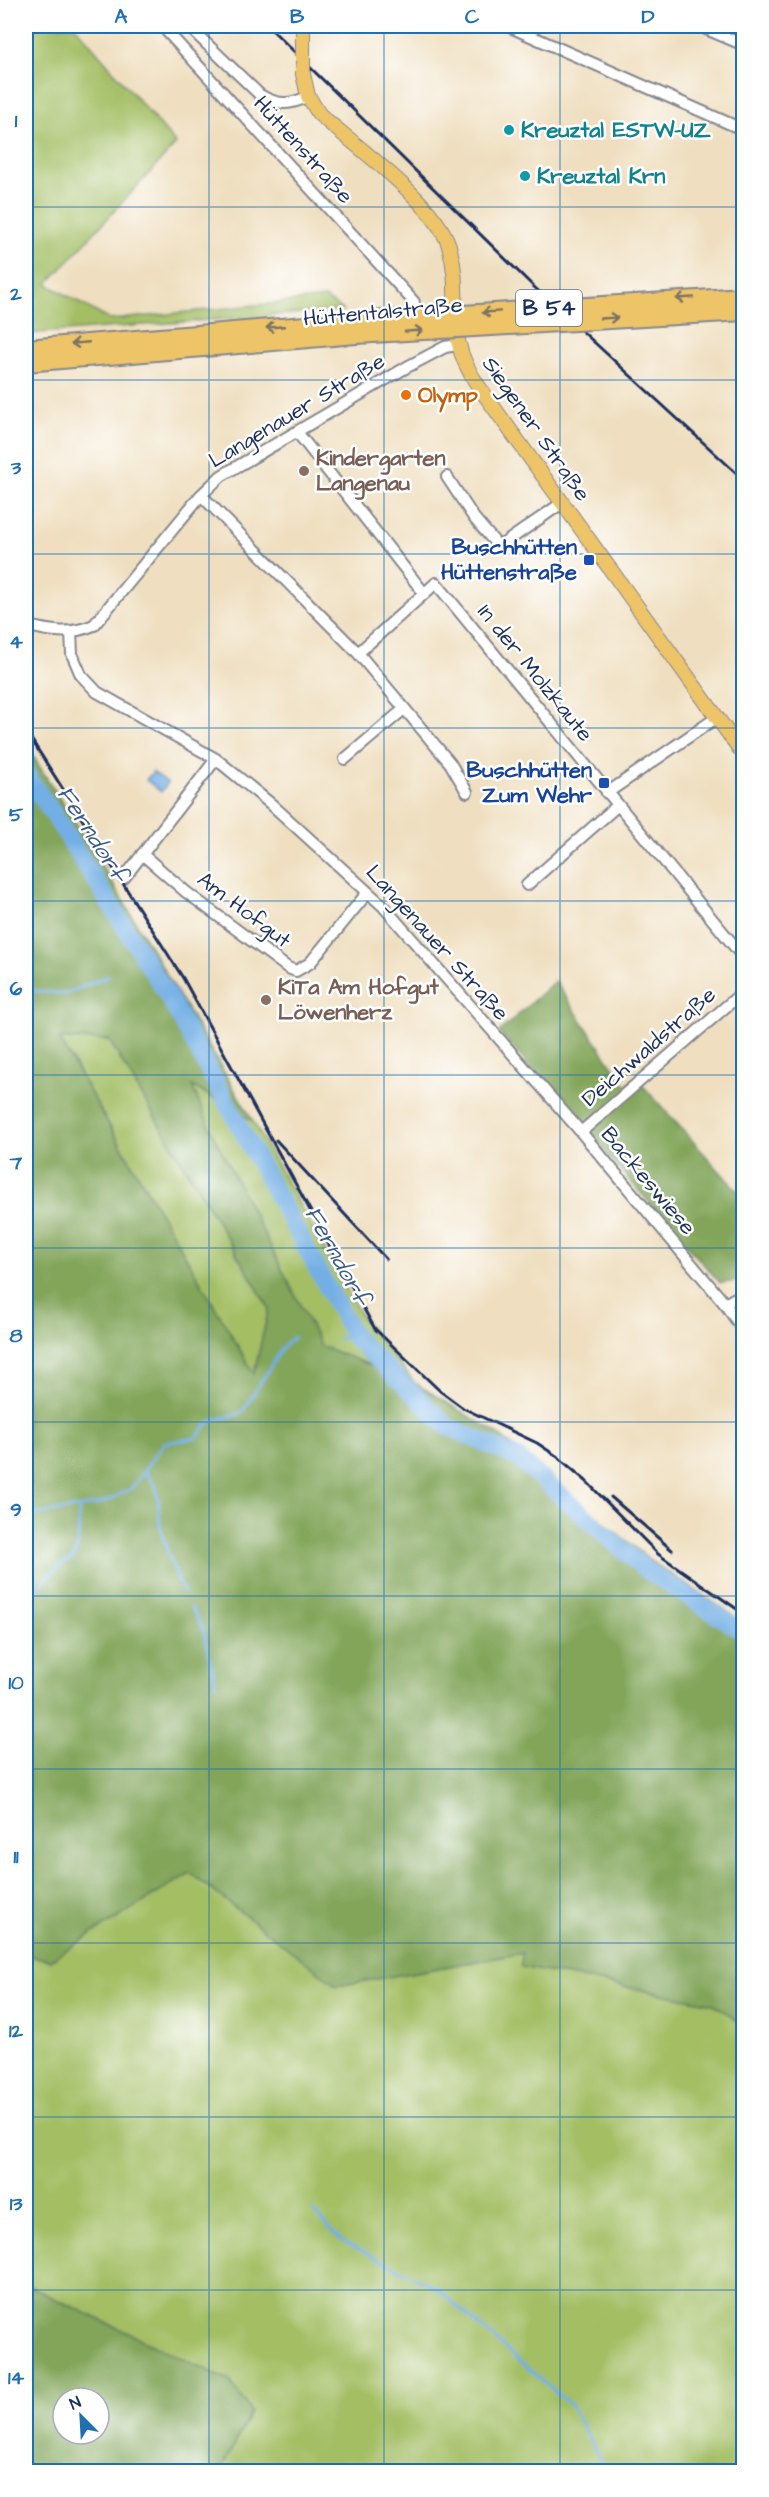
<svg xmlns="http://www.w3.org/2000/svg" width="769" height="2497" viewBox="0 0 769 2497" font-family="'Architects Daughter',sans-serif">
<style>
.green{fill:#a3be64;stroke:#5f7661;stroke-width:1.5}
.forest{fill:#82a55a;stroke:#4e6a5c;stroke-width:1.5;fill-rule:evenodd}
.water{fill:#73afe4;stroke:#476fa1;stroke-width:1.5}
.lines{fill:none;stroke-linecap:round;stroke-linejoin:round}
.stream{stroke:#73afe4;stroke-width:3}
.river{stroke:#73afe4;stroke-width:18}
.minor-casing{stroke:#85878f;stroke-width:14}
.major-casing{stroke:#85878f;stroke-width:16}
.highway-casing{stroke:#85878f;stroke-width:20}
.minor{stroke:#fff;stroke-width:10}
.major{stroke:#eec469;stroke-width:14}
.highway{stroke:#eec469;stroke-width:16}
.rail{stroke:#1b2f5e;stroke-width:3}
.major-bridge-casing{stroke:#85878f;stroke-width:16;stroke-linecap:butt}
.highway-bridge-casing{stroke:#85878f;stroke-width:20;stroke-linecap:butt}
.major-bridge{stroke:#eec469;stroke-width:14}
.highway-bridge{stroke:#eec469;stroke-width:16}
.oneway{stroke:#7a7263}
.grid{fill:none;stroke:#1f6fb2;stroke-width:1.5;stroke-opacity:0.55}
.culture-dot{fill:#0f9aa8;stroke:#fff;stroke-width:2}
.food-dot{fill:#e8710a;stroke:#fff;stroke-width:2}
.education-dot{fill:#8d6e63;stroke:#fff;stroke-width:2}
.transit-dot{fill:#1a4fb4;stroke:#fff;stroke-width:2}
.labels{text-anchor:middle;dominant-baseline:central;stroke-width:5;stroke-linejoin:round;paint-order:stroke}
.shield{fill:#fff;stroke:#5f6d8e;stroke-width:1.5}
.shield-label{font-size:21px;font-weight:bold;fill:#1b2f5e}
.culture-label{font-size:22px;font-weight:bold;fill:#0d838f;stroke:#fff;text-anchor:start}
.street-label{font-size:22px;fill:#1b2f5e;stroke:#fff}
.food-label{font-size:22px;font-weight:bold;fill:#c56008;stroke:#fff;text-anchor:start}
.education-label{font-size:22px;font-weight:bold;fill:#785e54;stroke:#fff;text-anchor:start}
.transit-label{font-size:22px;font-weight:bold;fill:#164399;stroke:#fff;text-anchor:end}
.water-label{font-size:24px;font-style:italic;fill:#3a5c8d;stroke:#fff}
.neatline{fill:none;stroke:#1f6fb2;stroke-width:2}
.grid-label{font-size:20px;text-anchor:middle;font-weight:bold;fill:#1f6fb2}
</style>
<rect width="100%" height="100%" fill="#fff"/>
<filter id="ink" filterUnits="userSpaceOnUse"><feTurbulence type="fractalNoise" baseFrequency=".0167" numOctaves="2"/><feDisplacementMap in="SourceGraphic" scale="12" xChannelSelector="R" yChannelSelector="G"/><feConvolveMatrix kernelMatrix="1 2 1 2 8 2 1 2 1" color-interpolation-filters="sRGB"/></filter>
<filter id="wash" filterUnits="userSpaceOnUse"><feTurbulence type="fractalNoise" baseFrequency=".008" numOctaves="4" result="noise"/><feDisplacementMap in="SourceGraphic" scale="24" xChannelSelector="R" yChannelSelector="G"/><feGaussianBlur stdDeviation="1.35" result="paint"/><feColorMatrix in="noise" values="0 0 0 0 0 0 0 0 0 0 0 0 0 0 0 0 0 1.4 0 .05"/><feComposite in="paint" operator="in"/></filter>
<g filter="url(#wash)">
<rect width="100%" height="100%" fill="#efdfc0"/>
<path class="green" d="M26,26H75L176,144L47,284L110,320L325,298L343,310L26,334V89L31,85L26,78Z
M59,1038L109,1040L269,1308L254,1375Z
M191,1085L253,1121L363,1319L415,1383L321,1346L213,1134Z
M190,1873L337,1986L523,1953L522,1967L714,2004L743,2025V2471H220L251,2412L230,2381L26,2285V1955L50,1960Z"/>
<path class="forest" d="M26,745L106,872L253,1121L192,1086L213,1134L321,1346L415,1383L498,1434L650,1560L743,1622V2025L714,2004L521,1967L522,1953L337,1986L190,1873L50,1960L26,1955ZM59,1039L109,1040L269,1308L254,1374Z
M555,981L625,1085L636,1078L743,1197V1281L720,1283L499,1032Z
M26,2285L230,2381L251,2412L220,2471H26ZM63,2398H99V2434H63Z"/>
<path class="water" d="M153,772L168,783L161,792L146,780Z"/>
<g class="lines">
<path class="stream" d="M136,961L143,957
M30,990L64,994L109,976
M339,1339L352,1334
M145,1472C163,1492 157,1501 160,1525C163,1541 177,1578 184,1593
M26,1516L100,1504L117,1496L132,1488L164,1443L196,1438L211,1421L242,1413L282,1348L294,1337
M191,1607L203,1629L216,1685
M35,1611L34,1592C48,1579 56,1566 73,1558L78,1545L79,1508
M26,1628L27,1626
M313,2211L341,2240L435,2287L571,2406L607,2472"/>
<path class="river" d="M26,775L54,815L170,999L355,1338L447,1426L518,1458L645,1569L744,1632"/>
</g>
</g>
<g filter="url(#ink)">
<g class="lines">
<defs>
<path id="minor" d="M162,26L414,302
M188,26L260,95C277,105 290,106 308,96
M508,26L744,130
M699,26L744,45
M297,432L424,593
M447,477L474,518L499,547L562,503
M201,495L358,653L450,763L467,792
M26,625C50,632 71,635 94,625L201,495L221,476L407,367L445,347L457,345
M71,632L72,654L81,675L97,692L216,759L271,804L382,905L581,1132L725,1304L744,1331
M358,653L436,583L744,958
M345,759L404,709
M607,793L716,718
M142,854L186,892L288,968L296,971L310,963L368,892
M124,878L216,759
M527,885L618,805
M581,1132L744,991
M725,1304L744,1293"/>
<path id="major" d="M303,74L308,96L319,114C353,144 437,204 449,246C465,301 440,331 479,387L744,755"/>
<path id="highway" d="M26,348L354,321
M26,363L356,335"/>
</defs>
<use href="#minor" class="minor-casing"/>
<use href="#major" class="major-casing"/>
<use href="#highway" class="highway-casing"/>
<use href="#minor" class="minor"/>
<use href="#major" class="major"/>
<use href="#highway" class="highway"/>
<path class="rail" d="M268,26L533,286L744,480
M26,731L183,978L375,1329L440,1391L463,1408L537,1443L558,1457L586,1481L658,1554L744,1614
M276,1140L386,1259
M611,1497L672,1550"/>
<defs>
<path id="major-bridge" d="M303,26V74"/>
<path id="highway-bridge" d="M354,321L744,296
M356,335L744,312"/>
</defs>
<use href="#major-bridge" class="major-bridge-casing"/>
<use href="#highway-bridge" class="highway-bridge-casing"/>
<use href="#major-bridge" class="major-bridge"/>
<use href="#highway-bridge" class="highway-bridge"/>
</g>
<defs><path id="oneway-shaft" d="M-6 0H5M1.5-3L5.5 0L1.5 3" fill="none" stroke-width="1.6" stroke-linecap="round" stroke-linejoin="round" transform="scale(1.5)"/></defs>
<g class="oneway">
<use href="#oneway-shaft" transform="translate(685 298) rotate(176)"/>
<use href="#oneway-shaft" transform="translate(491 312) rotate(176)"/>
<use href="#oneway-shaft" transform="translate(609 318) rotate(-3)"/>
<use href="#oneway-shaft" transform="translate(275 327) rotate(175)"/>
<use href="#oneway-shaft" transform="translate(414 331) rotate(-4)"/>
<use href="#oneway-shaft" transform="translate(80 343) rotate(175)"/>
</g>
</g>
<path class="grid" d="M209,26V2472M384,26V2472M560,26V2472M26,207H744M26,380H744M26,554H744M26,728H744M26,901H744M26,1075H744M26,1248H744M26,1422H744M26,1596H744M26,1769H744M26,1943H744M26,2117H744M26,2290H744"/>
<g class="culture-dot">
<circle cx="509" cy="130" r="6"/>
<circle cx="525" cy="176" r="6"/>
</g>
<circle class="food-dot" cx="406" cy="395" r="6"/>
<g class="education-dot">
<circle cx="304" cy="471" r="6"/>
<circle cx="266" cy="1000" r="6"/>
</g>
<g class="transit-dot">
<rect x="583" y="554" width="12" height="12" rx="3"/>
<rect x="598" y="777" width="12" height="12" rx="3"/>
</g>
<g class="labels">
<rect class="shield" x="516" y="290" width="66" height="36" rx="4.5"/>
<g class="shield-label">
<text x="549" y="308">B 54</text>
</g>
<g class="culture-label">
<text x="521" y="130">Kreuztal ESTW-UZ</text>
<text x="537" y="176">Kreuztal Krn</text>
</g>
<g class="street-label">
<text transform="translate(303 150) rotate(48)">Hüttenstraße</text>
<text transform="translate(383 312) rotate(-5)">Hüttentalstraße</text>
<text transform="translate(297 411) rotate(-31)">Langenauer Straße</text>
<text transform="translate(536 429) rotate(55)">Siegener Straße</text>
<text transform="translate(535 673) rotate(51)">In der Molzkaute</text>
<text transform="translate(244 910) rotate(37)">Am Hofgut</text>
<text transform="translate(437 943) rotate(48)">Langenauer Straße</text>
<text transform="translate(649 1047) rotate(-41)">Deichwaldstraße</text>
<text transform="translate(648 1181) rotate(50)">Backeswiese</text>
</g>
<g class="food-label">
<text x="418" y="395">Olymp</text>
</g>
<g class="education-label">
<text x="316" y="458">Kindergarten<tspan x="316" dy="25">Langenau</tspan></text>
<text x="278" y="987">KiTa Am Hofgut<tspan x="278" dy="25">Löwenherz</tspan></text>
</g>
<g class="transit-label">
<text x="577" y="547">Buschhütten<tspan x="577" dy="25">Hüttenstraße</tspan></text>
<text x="592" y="770">Buschhütten<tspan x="592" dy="25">Zum Wehr</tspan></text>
</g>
<g class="water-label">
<text transform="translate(92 834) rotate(57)">Ferndorf</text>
<text transform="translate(337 1256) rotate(61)">Ferndorf</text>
</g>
</g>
<rect width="769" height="2497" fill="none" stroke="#fff" stroke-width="66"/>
<g transform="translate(81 2416) rotate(336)"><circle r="28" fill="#ffffff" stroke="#a4acbf" stroke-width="1.5"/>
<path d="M0-4.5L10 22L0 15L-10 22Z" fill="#1f6fb2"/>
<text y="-9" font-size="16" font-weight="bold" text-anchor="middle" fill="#1b2f5e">N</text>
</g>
<rect x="33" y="33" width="703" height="2431" class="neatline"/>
<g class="grid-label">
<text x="121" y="23">A</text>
<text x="297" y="23">B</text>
<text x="472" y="23">C</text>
<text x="648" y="23">D</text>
<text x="16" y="127">1</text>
<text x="16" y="300">2</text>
<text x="16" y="474">3</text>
<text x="16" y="648">4</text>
<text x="16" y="821">5</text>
<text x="16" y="995">6</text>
<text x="16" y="1169">7</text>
<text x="16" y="1342">8</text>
<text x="16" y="1516">9</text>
<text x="16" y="1689">10</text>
<text x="16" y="1863">11</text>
<text x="16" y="2037">12</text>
<text x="16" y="2210">13</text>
<text x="16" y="2384">14</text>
</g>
</svg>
